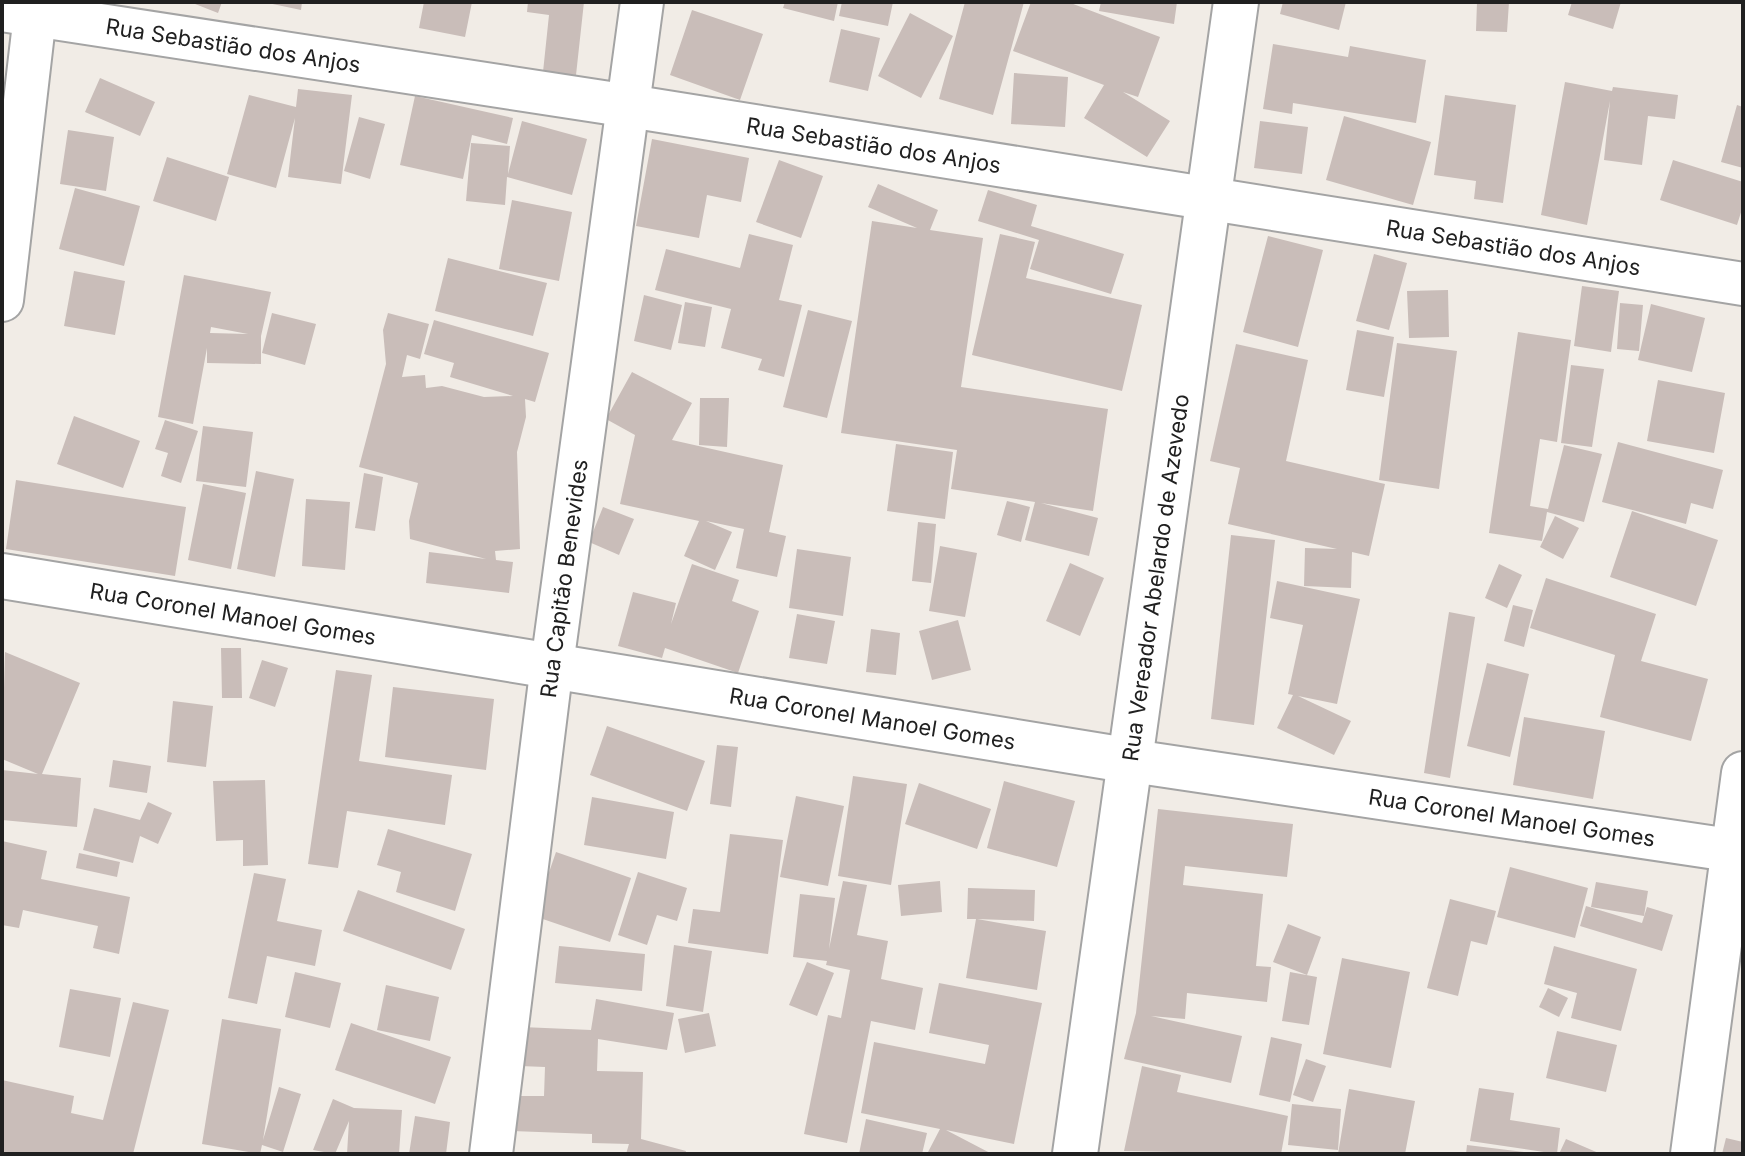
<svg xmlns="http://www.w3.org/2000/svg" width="1745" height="1156" viewBox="0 0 1745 1156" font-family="Inter,sans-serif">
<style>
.building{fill:#c9bdb9;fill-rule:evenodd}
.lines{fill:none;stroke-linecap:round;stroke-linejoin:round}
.minor-casing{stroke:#a4a4a4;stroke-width:46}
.tertiary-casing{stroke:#a4a4a4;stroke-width:48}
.minor{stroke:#fff;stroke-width:42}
.tertiary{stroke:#fff;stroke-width:44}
.labels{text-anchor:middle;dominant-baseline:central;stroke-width:6;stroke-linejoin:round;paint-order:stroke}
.street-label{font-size:22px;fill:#202020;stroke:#fff}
</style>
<rect width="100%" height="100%" fill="#f1ece6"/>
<path class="building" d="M190,2H222L218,13Z
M263,2H302L301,10Z
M424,2H472L465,37L419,28Z
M528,2H584L576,75L543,72L549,15L527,12Z
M785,2H838L834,21L783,8Z
M842,2H893L888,26L839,16Z
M965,2H1024L993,115L939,99Z
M1031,2H1068L1160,37L1138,97L1123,92L1170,121L1147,157L1084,118L1104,85L1013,51Z
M1101,2H1177L1174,24L1099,11Z
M1283,2H1346L1339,30L1280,14Z
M1477,2H1509L1507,32L1476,31Z
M1572,2H1621L1613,29L1568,15Z
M692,10L763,34L740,100L670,75Z
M910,13L953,36L921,98L878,76Z
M841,29L880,38L868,91L829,82Z
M1273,44L1348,57L1350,46L1426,60L1416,123L1293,103L1292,114L1263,109Z
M1014,73L1068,77L1065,127L1011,124Z
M100,78L155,102L140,136L85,112Z
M1565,82L1612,91L1613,87L1678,95L1675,119L1648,116L1642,165L1604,160L1610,101L1587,225L1541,215Z
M298,89L352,95L341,184L288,177L295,118L276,188L227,174L249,95L296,107Z
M1445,95L1516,105L1503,203L1474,199L1476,181L1434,175Z
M415,96L513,118L507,144L472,135L463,179L400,165Z
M1737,105L1743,107V168L1721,162Z
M1344,116L1431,142L1413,205L1326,180Z
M359,117L385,124L370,179L344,171Z
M522,121L587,139L572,195L507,177L505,205L466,201L471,143L510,146L508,174Z
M1260,121L1308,127L1302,174L1254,168Z
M68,130L114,137L106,191L60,184Z
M652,139L749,158L741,202L707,195L699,238L636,226Z
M167,157L229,177L216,221L153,201Z
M779,160L823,176L801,238L756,222Z
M1673,160L1743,182V206L1737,225L1660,200Z
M878,184L938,210L930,230L983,238L961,387L1108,409L1093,511L1041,503L1098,518L1089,556L1025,540L1035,502L951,489L957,450L841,433L872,221L917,228L868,207Z
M75,188L140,206L124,266L59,249Z
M988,190L1037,205L1031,226L1124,254L1111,294L1030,269L1039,240L978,221Z
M512,200L572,212L559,281L499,269Z
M749,234L793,245L779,300L802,305L784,377L758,370L762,359L721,348L731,309L655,290L666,249L740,268Z
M1000,234L1035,242L1026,278L1142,305L1122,391L972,355Z
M1268,236L1323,250L1298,347L1243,332Z
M1374,254L1407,263L1389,330L1356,321Z
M448,258L547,283L533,336L435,311Z
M74,271L125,281L115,335L64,326Z
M184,275L271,292L261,336V364L207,363V348L193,424L158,417ZM211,327L248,334L210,333Z
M1582,286L1619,291L1611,352L1574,346Z
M1448,290L1449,337L1409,338L1407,291Z
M644,295L682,305L671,350L634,341Z
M685,302L712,307L705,347L678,343Z
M1620,303L1643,305L1639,351L1617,349Z
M1651,304L1705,318L1692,372L1638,360Z
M808,310L852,321L827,418L783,407Z
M272,313L316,324L305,365L262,353Z
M388,313L429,324L420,359L407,355L402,377L425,375L426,388L442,386L484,397L513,396L450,377L454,363L424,354L434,320L549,353L535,402L525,399L526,417L517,452L520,549L495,551L496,560L513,562L509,593L426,583L429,552L486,559L410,539L409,521L418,483L359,467L386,364L383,330Z
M1357,330L1394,337L1384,397L1346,390Z
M1518,332L1571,340L1557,442L1540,439L1530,506L1548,509L1564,445L1602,454L1584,522L1547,512L1542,541L1489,533Z
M1397,343L1457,351L1439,489L1379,480Z
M1236,344L1308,360L1286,461L1385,484L1369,556L1352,552L1351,588L1304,586L1305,548L1337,549L1228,524L1240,468L1210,461Z
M1571,365L1604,369L1592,447L1561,443Z
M632,372L692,403L672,440L783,465L769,532L786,536L777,577L736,568L744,529L706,521L732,532L715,570L684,556L699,521L620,504L635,435L606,419Z
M1658,380L1725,393L1714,453L1647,441Z
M700,398H729L727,447L699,445Z
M74,416L140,441L123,488L57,464Z
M165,420L198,431L181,483L161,476L168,453L155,449Z
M203,426L253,432L246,487L196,481Z
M1618,442L1723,470L1713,509L1691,503L1686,524L1602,502Z
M896,444L953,452L945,519L887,511Z
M256,471L294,479L275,577L237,569Z
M364,473L383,477L375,531L355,528Z
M16,480L186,507L175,576L6,549Z
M203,484L246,493L231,569L188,560Z
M306,499L350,502L345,570L302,566Z
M1007,501L1030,507L1021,542L997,535Z
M603,507L634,519L619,555L589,542Z
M1632,511L1718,540L1696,606L1610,577Z
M1555,516L1579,528L1563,559L1540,547Z
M918,522L936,524L931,583L912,581Z
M1231,535L1275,540L1254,725L1211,719Z
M940,546L977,553L965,617L929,611Z
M797,549L851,557L843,616L789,608Z
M1070,563L1104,578L1080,636L1046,621Z
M692,564L739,580L732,601L759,611L738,673L665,648L662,658L618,646L633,592L676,603L671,624Z
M1499,564L1522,575L1507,608L1485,598Z
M1546,578L1656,614L1641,661L1708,679L1691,741L1600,717L1615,655L1530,628Z
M1277,581L1360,599L1337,704L1298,696L1351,721L1334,755L1277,728L1293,695L1288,694L1303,625L1270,618Z
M1513,605L1533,610L1524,647L1504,641Z
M1449,612L1475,617L1450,778L1424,773Z
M797,614L835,621L827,664L789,658Z
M958,620L971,670L932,680L919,631Z
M871,629L900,633L896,675L866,672Z
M221,648H241L242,698H222Z
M5,652L80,683L42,774L81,778L77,827L2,820V770L38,774L2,759Z
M262,660L288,668L275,707L249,698Z
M1487,663L1529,674L1510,757L1467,746Z
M336,670L372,675L359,761L452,775L445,825L347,811L338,868L308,864Z
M393,687L494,699L486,770L385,757Z
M173,701L213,706L206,767L167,762Z
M1524,717L1605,731L1593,799L1513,785Z
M607,726L705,761L687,811L590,775Z
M717,745L738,747L731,807L710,804Z
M113,760L151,766L147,793L109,787Z
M853,776L907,784L891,885L838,876Z
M265,780L268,865L243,866V840L216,841L213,781Z
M1004,781L1075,801L1057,867L987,848Z
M919,783L991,809L977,849L905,824Z
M796,796L844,806L828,886L780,877Z
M592,797L674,812L666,859L584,845Z
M148,802L172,813L158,844L140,836L133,863L83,850L94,808L140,820Z
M1158,809L1293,824L1287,877L1185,866L1183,885L1263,894L1256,966L1271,967L1267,1002L1187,993L1185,1019L1151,1016L1242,1036L1231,1083L1124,1059L1136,1013Z
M388,829L472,854L455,911L396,892L401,872L377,865Z
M730,834L783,840L768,954L688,943L693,909L720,912Z
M2,841L47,851L41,879L130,897L119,954L93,948L98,926L23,910L19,928L2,925Z
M556,852L631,878L610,942L534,916Z
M79,853L120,862L117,877L76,868Z
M1510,867L1588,888L1575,938L1497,917Z
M638,872L687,888L677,921L657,915L647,945L618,935Z
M254,873L286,879L277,921L322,930L315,966L267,956L257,1004L228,998Z
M843,881L867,885L857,935L888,941L881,979L923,988L915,1030L871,1021L847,1143L804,1134L828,1015L841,1018L850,970L826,965L827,961L793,957L800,894L835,898L829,949Z
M940,881L942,912L901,916L898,885Z
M1596,882L1648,891L1644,916L1591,907Z
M968,888L1035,890L1034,921L977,919L1046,931L1037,990L966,978L976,919H967Z
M358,890L465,929L451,970L343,931Z
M1450,899L1496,911L1487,945L1471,941L1458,996L1427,988Z
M1586,906L1642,923L1647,907L1673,915L1662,951L1580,926Z
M1288,924L1321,937L1307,975L1273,962Z
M674,945L712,951L703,1012L666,1006Z
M559,946L645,954L642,991L555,983Z
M1554,946L1637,969L1621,1031L1571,1018L1577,993L1544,984Z
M1342,958L1410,972L1391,1068L1323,1054Z
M807,962L834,973L817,1016L789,1005Z
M295,972L341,983L330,1028L285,1017Z
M1290,972L1317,977L1309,1025L1282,1021Z
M939,983L1042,1003L1014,1144L946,1130L992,1154H927L940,1129L861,1113L874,1042L985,1064L989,1045L929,1033Z
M386,985L439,997L430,1041L377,1030Z
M1548,988L1568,998L1559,1017L1539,1007Z
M70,989L121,998L110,1057L59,1047Z
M596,999L674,1013L667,1050L598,1039L597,1071L643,1072L641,1139L686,1151L685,1154H626L629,1144L592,1143V1134L512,1131L514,1096H544L545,1067L520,1066L522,1027L591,1030Z
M133,1002L169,1010L133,1154H2V1080L74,1096L71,1113L103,1120Z
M709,1013L716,1046L685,1053L678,1019Z
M222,1019L281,1029L263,1140L279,1087L301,1094L283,1152L262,1145L260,1154L202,1144Z
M351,1023L451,1057L435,1104L335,1070Z
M1557,1031L1617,1045L1606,1092L1546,1078Z
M1271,1037L1302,1044L1290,1102L1259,1095Z
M1306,1059L1326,1066L1313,1102L1293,1095Z
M1142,1066L1181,1075L1177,1092L1288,1116L1281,1154L1124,1151Z
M1479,1088L1514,1093L1510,1120L1560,1128L1557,1154L1470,1141Z
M1349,1089L1415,1101L1405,1154H1338Z
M333,1099L354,1108L402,1110L399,1154H347L349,1121L335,1154L313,1150Z
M1292,1104L1341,1109L1338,1150L1288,1145Z
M415,1116L450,1122L446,1154H409Z
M866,1119L927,1133L922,1154H859Z
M1726,1138L1743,1142V1154H1722Z
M1566,1139L1601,1154H1559Z
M1467,1145L1524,1152V1154H1466Z"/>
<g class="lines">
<defs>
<g id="minor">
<path id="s1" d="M2,10L629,106L1743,284"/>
<path d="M2,300L35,15"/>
<path id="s2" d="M1132,761L1743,852"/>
<path id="s3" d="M491,1154L552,665L642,2"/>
<path d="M1692,1154L1743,773"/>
</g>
<g id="tertiary">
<path id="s4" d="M2,576L1132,761"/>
<path id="s5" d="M1075,1154L1236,2"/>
</g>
</defs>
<use href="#minor" class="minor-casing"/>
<use href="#tertiary" class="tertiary-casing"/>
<use href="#minor" class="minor"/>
<use href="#tertiary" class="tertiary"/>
</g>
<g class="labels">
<g class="street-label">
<text stroke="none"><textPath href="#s1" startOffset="234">Rua Sebastião dos Anjos</textPath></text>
<text stroke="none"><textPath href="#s1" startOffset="882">Rua Sebastião dos Anjos</textPath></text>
<text stroke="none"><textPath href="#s1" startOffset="1530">Rua Sebastião dos Anjos</textPath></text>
<text stroke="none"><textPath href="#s3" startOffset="580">Rua Capitão Benevides</textPath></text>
<text stroke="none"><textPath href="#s5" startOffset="582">Rua Vereador Abelardo de Azevedo</textPath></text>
<text stroke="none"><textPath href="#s4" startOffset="234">Rua Coronel Manoel Gomes</textPath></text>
<text stroke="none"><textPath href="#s4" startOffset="882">Rua Coronel Manoel Gomes</textPath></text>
<text stroke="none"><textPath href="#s2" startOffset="384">Rua Coronel Manoel Gomes</textPath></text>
</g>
</g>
<rect width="1745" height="1156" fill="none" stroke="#202020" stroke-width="8"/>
</svg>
